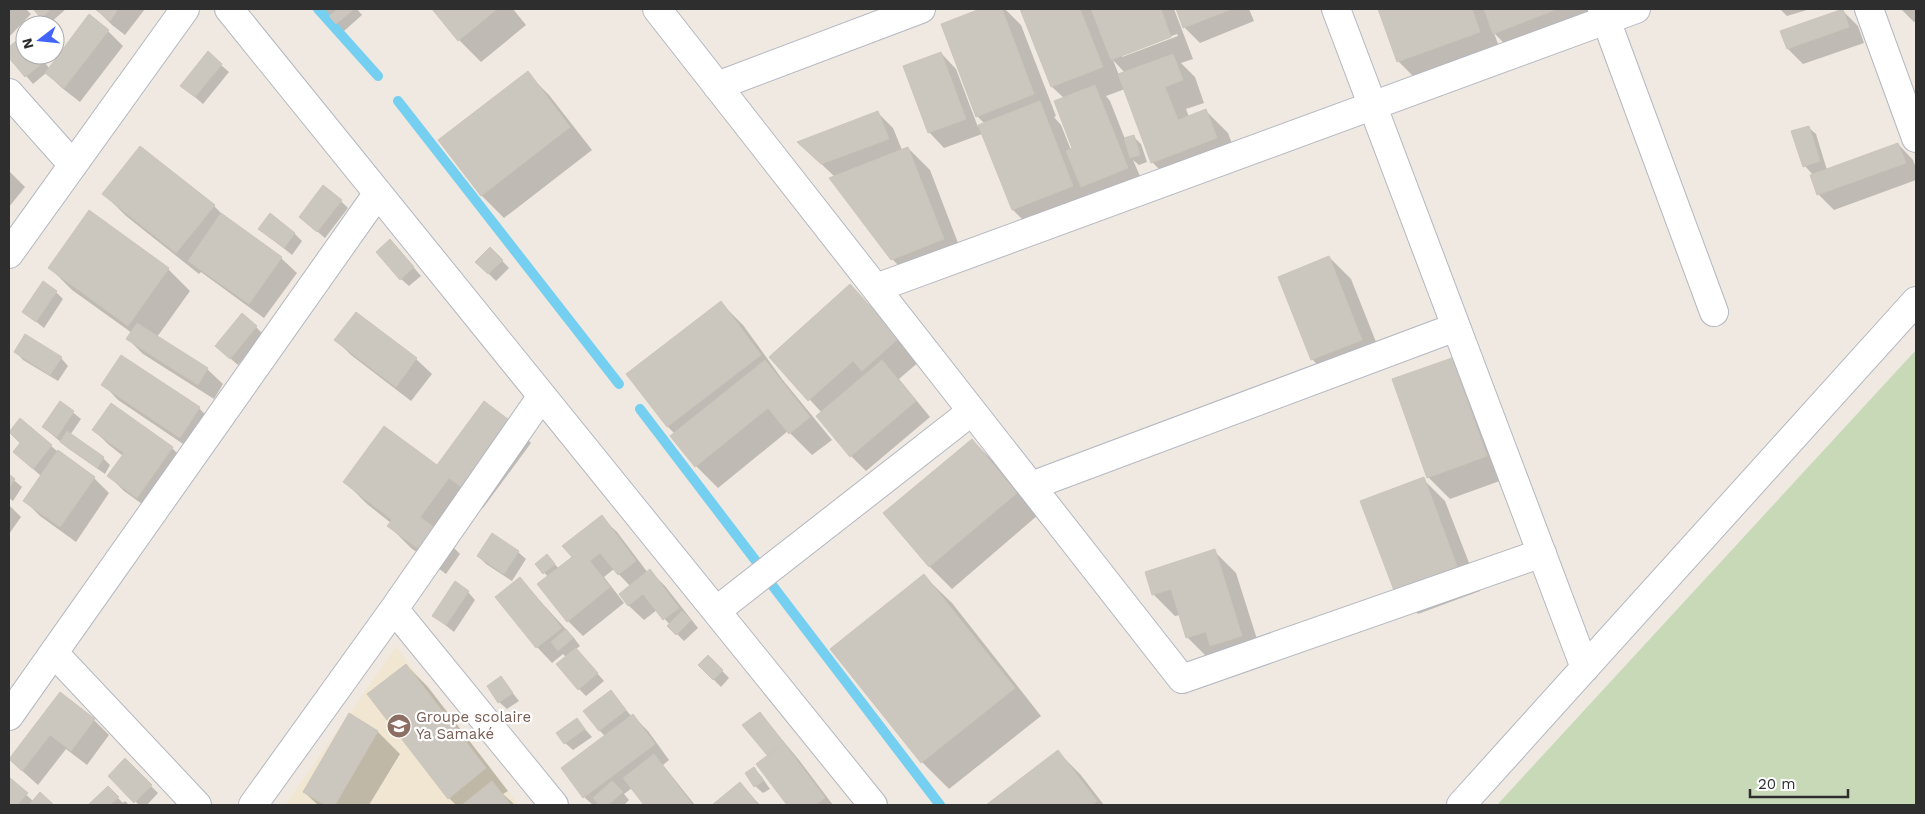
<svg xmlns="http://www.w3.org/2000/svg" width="1925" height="814" viewBox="0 0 1925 814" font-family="'Work Sans',sans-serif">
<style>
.education{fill:#f0e6d1}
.cemetery{fill:#c8d9b8}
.shadow{fill:#0003;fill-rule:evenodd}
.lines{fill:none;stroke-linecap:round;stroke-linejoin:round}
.stream{stroke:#75cff0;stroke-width:10}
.building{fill:#cbc7bf;stroke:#cbc5ba}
.street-casing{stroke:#b4b7c1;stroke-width:30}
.street{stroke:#fff;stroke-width:28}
.labels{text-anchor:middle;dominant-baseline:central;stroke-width:4.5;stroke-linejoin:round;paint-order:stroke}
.education-label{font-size:15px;fill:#785e54;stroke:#fff;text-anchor:start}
</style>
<rect width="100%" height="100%" fill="#efe9e1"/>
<path class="education" d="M396,647L519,805H285Z"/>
<path class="cemetery" d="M1916,350V805H1497Z"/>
<path class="shadow" d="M9,9H26L31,14L9,37Z
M34,9H66L49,24Z
M96,9H145L125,35L112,25Z
M323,9H357L362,15L344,31Z
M433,9H513L526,25L481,62L459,40Z
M984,9H1005L1021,25L1056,116L1054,117L1061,125L1071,150L1074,149L1064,98L1052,87L1022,9H1174L1193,59L1181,63L1195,77L1204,103L1186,109L1189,117L1206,111L1228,133L1238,160L1174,184L1152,162L1125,89L1106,96L1110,101L1125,139L1134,137L1141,144L1147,162L1139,165L1133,160L1143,183L1097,202L1088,193L1094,208L1035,232L1013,210L982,134L944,148L929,132L941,53L956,69L978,127L985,124L977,116L942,25ZM1177,34L1178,36L1122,57V54ZM1113,60L1125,73L1119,75Z
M1177,9H1249L1254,21L1200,43L1184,27Z
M1379,9H1593L1599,23L1516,55L1494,33L1502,55L1420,83L1398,61Z
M1780,9H1810L1787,16Z
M1901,9H1916V21L1914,22Z
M1843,11L1858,26L1864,43L1803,64L1788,49Z
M108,31L123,46L80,102L62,88L46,73L33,84L9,56V48L22,37L25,40V55H38L50,69Z
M221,65L229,72L203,104L190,93Z
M527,73L549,95L592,150L504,218L482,196L440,140Z
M878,113L893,128L902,150L908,148L930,170L965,261L914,281L892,259L835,177L814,157Z
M1808,127L1816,134L1827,170L1898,144L1913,160L1916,168V180L1834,210L1818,194L1813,175L1805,166Z
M9,171L25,187L9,207Z
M104,194L214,206L228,220L281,258L297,273L264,318L201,272L199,274L126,216Z
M341,201L348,208L325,238L300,217Z
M260,229L295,234L302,241L292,255Z
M490,248L509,268L496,281L477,262Z
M398,249L421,276L409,286L401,279Z
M1329,257L1351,279L1384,362L1334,382L1312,359Z
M50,268L168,269L190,291L157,337L207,369L223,384L214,399L143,354L128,339L132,333L72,290Z
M850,286L920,361L899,379L930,417L866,471L851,456L822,413L771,357Z
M56,292L63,299L44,328L24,312Z
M721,303L743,325L782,379L832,440L812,455L788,431L718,488L696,466L675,434L667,426Z
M356,313L416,359L432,374L411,401L351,355L336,340Z
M256,327L263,334L238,365L224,353Z
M16,352L61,358L68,366L58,381L23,360Z
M1451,359L1473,381L1508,478L1450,499L1428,477Z
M103,384L199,408L214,424L195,452L118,400Z
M60,402L81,419L70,435L103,458L110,465L105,474L69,449L43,427Z
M112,405L172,448L188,464L153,512L124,491L109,476L123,456L109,445L94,430Z
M20,420L57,451L94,478L109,493L76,542L40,516L24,500L41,476L22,459L21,444L10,433Z
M509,421L531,443L483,508L471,499L443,537L460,554L446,574L411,548L389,526L391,523L367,504L345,482L437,467Z
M972,440L994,462L1038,515L952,589L930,567L885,514Z
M9,476L22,487L13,501L9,498Z
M1423,479L1445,501L1480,591L1418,614L1396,592Z
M9,505L21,517L9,534Z
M601,517L617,532L648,573L650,571L665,586L698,628L684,641L669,626L670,625L657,610L644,620L628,605L630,586L614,569L604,577L624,603L583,636L568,621L548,577L537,564L554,563L559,569L573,557Z
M1214,551L1236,573L1263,658L1209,659L1187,637L1180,615L1175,616L1153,594Z
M518,552L526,559L512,581L486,564L478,556Z
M924,576L952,603L1041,716L949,789L922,762Z
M520,579L574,638L580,646L576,649L604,681L586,696L579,689L567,658L563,654L552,663L537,647L496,598Z
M468,592L475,600L454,632L434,616Z
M708,656L729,678L721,687L699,665Z
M406,665L428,687L508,791L503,794L515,805H456L449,798Z
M501,678L519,701L507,709L499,702Z
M611,692L632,717L633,716L648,731L669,760L663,765L695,805H645L632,788L624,794L629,800L624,805H593L584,797L605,736L599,730Z
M60,694L94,720L109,735L87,765L66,749L38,785L10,760Z
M760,713L799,760L833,805H788L757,764L769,755L744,725Z
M350,715L378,732L400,754L369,805H318L304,792Z
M577,720L592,737L573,750L565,743Z
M1058,752L1080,774L1104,805H988Z
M125,760L158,793L147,805H139L110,776Z
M754,768L761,776L770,789L763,793L755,786Z
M9,779L33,801L40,793L52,805H9Z
M740,784L760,805H714Z
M108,788L123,803L125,801L129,805H90Z"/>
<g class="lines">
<path class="stream" d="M318,9L378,76
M398,101L619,384
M640,409L759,565
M772,585L940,805"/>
</g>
<path class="building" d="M33,9H51L41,18Z
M95,9H118L110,21Z
M338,9H354L336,24L329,16Z
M432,9H497L458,41Z
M980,9H1002L1034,94L976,117L941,24Z
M1020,9H1080L1103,67L1051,87Z
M1091,9H1161L1171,37L1111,60Z
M1176,9H1232L1183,28Z
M1378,9H1472L1480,32L1397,62Z
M1484,9H1557L1493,34Z
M1843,9L1849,27L1787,49L1780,31Z
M89,14L109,30L64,88L45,73Z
M22,36L25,39V55H38L44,62L25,77L9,58V47Z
M208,51L222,64L195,97L180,86Z
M941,52L966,119L928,133L903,66Z
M1173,54L1183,80L1165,87L1178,120L1206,109L1217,138L1151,163L1118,74Z
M528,71L570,127L481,196L438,140Z
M1095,85L1128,168L1081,187L1066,151L1072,148L1054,101Z
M1040,101L1073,186L1012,210L978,125Z
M878,111L889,139L821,164L797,142Z
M1809,126L1820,161L1803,167L1791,131Z
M1134,135L1140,155L1130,158L1124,138Z
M1898,143L1906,163L1817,195L1810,175Z
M140,146L215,205L176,253L102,194Z
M908,147L944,239L891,260L829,178Z
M323,185L342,200L317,232L299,217Z
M89,210L169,268L128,326L48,268Z
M221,213L282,257L249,304L188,261Z
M270,213L295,233L284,248L258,229Z
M390,239L414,267L400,280L376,252Z
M490,247L503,260L488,274L475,262Z
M1329,256L1362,340L1311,360L1278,277Z
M43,281L57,291L36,322L22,312Z
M850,284L899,338L862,371L853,361L808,401L769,357Z
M721,301L761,355L667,427L626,374Z
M356,312L417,358L396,387L334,340Z
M242,313L257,326L230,359L215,346Z
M137,323L208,368L198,385L126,339Z
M25,334L62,357L50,375L14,352Z
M121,355L200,407L180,438L101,385Z
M1452,358L1487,456L1427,478L1392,379Z
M765,360L810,417L789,434L768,408L695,467L670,436Z
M882,360L916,401L850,457L816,416Z
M60,401L74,411L57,437L42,427Z
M484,401L509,420L461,487L449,478L420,517L439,531L424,553L387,526L392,520L343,482L384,426L437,465Z
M111,403L173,447L137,498L107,476L124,453L92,430Z
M20,418L52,445L33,469L13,452L20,443L9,432Z
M67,431L104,457L97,468L60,442Z
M972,439L1017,493L929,567L883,513Z
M58,450L95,477L60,527L23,501Z
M9,474L15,479L9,488Z
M1424,477L1458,569L1395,593L1360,501Z
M602,515L636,561L618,575L600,553L590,561L610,587L567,622L537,584L572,557L562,546Z
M492,533L519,551L504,574L477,556Z
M1215,549L1242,636L1210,646L1206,632L1186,638L1171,589L1152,595L1145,572Z
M547,554L555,564L543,574L535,564Z
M650,569L679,608L663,620L643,594L628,606L619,594Z
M924,574L1015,688L921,763L830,649Z
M520,577L562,628L536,648L495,597Z
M455,581L469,591L446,625L432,616Z
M682,611L691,620L676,635L667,626Z
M566,629L573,638L558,651L551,642Z
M576,648L598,673L578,690L556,664Z
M708,655L723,670L713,680L698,665Z
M406,664L486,768L448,799L367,694Z
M501,676L513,693L498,703L487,686Z
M611,690L626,710L599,731L583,711Z
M60,692L95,719L71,751L50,735L22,771L9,759Z
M760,712L784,743L767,755L742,725Z
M349,713L378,731L335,805H325L303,792Z
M633,714L655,744L583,798L561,768Z
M577,718L585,729L564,744L556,733Z
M784,743L825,798L815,805H787L756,764Z
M1058,750L1097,801L1092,805H986Z
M654,754L692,804L691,805H644L623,778Z
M125,758L152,785L134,803L108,776Z
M754,767L763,781L754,787L745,773Z
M9,777L28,793L17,805H9Z
M492,781L511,805H462Z
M612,781L623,792L608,805H599L593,798Z
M740,782L759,805H712Z
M108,786L119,797L110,805H88Z
M40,792L54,805H29Z"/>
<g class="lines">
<defs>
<path id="street" d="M229,9L873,805
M657,9L1182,679L1542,553
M1336,9L1585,668
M1602,9L1714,312
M1869,9L1916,138
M717,86L921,9
M9,93L73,165
M9,254L185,9
M876,288L1636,9
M1031,486L1456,327
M394,609L554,805
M716,611L972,411
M54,653L197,805
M9,716L378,193
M253,805L394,609L542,396
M1461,805L1916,301"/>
</defs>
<use href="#street" class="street-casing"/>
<use href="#street" class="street"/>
</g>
<defs>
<symbol id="school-disc" viewBox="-11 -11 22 22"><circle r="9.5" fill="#8d6e63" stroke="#fff"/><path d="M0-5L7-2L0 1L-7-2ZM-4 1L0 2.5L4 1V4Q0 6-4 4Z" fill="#fff"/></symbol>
</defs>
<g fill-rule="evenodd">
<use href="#school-disc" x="385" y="712" width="28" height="28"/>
</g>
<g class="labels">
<g class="education-label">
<text x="416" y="717">Groupe scolaire<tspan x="416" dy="17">Ya Samaké</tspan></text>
</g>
</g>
<rect width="1925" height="814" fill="none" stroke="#2e2e2e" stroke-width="20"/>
<g transform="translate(40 40) rotate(254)"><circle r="24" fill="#ffffff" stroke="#ababab"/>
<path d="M0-4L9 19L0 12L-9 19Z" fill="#4264fb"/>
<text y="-8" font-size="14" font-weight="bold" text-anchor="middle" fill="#2e2e2e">N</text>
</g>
<path d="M1750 789v8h98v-8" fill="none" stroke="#2e2e2e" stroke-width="2.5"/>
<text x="1758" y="789" font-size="15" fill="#2e2e2e" stroke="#ffffff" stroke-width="4" paint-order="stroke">20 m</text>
</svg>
